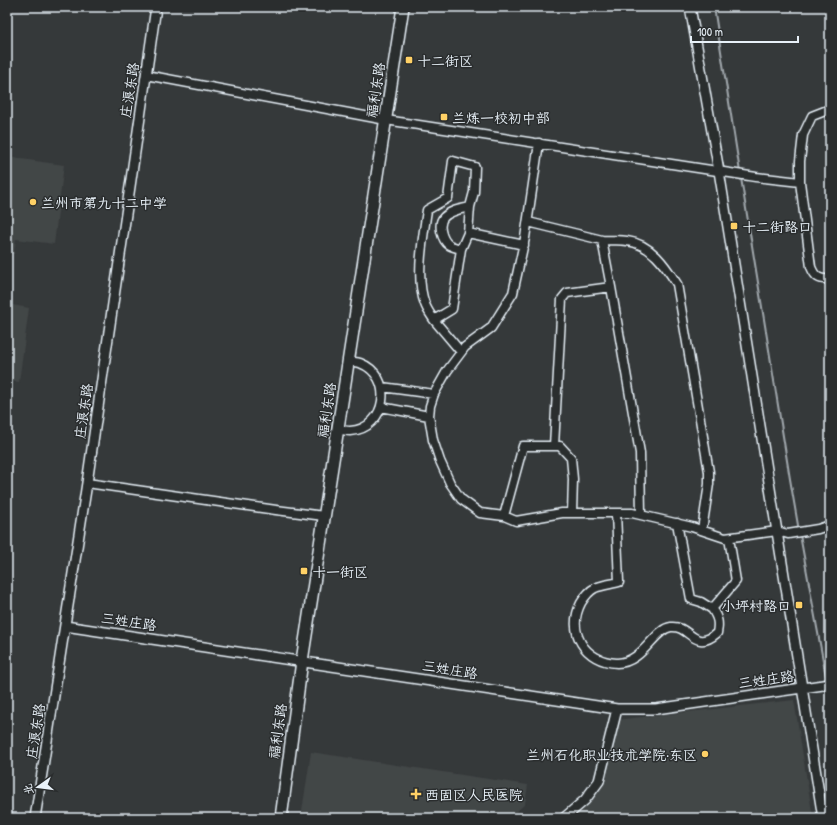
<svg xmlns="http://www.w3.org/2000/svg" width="837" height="825" viewBox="0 0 837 825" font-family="'Patrick Hand','LXGW WenKai TC',sans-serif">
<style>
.built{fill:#424647}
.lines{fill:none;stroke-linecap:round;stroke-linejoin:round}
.stream{stroke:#a0a7ac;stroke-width:2}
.minor-casing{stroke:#e8f1f8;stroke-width:11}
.tertiary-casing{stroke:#e8f1f8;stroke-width:12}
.secondary-casing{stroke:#e8f1f8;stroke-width:14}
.minor{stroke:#2a2d2e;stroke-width:8}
.tertiary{stroke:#2a2d2e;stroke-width:9}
.secondary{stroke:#2a2d2e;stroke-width:11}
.poi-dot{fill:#ffd166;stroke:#2a2d2e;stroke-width:1.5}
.labels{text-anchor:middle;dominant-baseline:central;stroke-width:3;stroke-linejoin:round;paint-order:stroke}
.poi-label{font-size:14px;fill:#e8f1f8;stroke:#2a2d2e;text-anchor:start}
.street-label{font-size:14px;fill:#e8f1f8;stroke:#2a2d2e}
</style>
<rect width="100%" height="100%" fill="#35393a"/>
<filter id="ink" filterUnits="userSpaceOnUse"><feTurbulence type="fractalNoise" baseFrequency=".025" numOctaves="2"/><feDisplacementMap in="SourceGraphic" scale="8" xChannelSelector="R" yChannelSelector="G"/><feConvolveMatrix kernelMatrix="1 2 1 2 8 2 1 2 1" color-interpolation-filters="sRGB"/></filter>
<g filter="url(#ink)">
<path class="built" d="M7,157L64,165L54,244L16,239L14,254L7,253Z
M7,304L29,308L19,382L7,381Z
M794,700L813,818H573L585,807L598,789L616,720Z
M311,752L528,785L525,804L509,818H301Z"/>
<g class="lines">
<path class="stream" d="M714,7L740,172
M741,178L790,479L799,531
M800,535L827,682
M828,687L830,699"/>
<defs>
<path id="minor" d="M146,75L386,120L756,177L800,182
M830,109L812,116L803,135L800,161V182L811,267C815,277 819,280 830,279
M539,143L525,238L513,293L491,328L465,347L447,371L434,394L430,406L429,416L433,440L440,461L450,483L461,499L480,513L504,516L516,521L562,513H632L692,527L725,538L777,531L788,534L818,529L830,525
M528,222L602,240L611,287
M602,240C610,240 619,240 627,241C651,244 665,265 677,284L709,472V484L702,530
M461,249C457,248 453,247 449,245C442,240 437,224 444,217C451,210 462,209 470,207
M434,320C431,315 427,310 425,304C415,278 423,238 427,210L448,198L453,161L475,167L474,192L470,207L468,233
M461,352L434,320L452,309L461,249L468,233L524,245
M382,387L434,394
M381,407L429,416
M338,429C342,430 346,431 350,431C387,429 395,376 360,363C357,362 352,362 348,361
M554,446L562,299L567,293L611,287L640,453L641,515
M87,483L276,510L324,516
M616,513L619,582C612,584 602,585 595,588C589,591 584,598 581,603C566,632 585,662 617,663C643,663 654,629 671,627C690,625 694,653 717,633C719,623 718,618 712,609
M504,516L523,446H560L571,458L573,479L572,513
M677,523L691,599L701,602L712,609L736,581L729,538"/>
<path id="tertiary" d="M690,7L719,171L823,818
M65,626L617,709H656L830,684
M35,818L87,483L156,7
M564,818L585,800L599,781L617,709"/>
<path id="secondary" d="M281,818L302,661L403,7"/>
</defs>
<use href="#minor" class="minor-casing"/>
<use href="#tertiary" class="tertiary-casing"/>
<use href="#secondary" class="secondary-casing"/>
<use href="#minor" class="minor"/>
<use href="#tertiary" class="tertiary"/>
<use href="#secondary" class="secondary"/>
</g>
</g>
<g class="poi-dot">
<rect x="405" y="56" width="8" height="8" rx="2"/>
<rect x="440" y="113" width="8" height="8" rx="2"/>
<circle cx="33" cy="202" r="4"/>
<rect x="730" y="222" width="8" height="8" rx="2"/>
<rect x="300" y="567" width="8" height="8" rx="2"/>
<rect x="795" y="601" width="8" height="8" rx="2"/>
<circle cx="705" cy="754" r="4"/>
<path d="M414 788h4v4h4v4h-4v4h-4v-4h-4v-4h4z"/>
</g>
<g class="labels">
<g class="poi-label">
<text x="417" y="60">十二街区</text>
<text x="452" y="117">兰炼一校初中部</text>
<text x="41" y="202">兰州市第九十二中学</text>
<text x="742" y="226">十二街路口</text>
<text x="312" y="571">十一街区</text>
<text x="791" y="605" text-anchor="end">小坪村路口</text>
<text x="697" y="754" text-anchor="end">兰州石化职业技术学院·东区</text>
<text x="425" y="794">西固区人民医院</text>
</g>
<g class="street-label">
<text transform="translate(129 90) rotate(-81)">庄浪东路</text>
<text transform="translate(375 90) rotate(-81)">福利东路</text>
<text transform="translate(326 410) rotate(-81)">福利东路</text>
<text transform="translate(83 411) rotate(-82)">庄浪东路</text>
<text transform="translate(129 621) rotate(8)">三姓庄路</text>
<text transform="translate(450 669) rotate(9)">三姓庄路</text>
<text transform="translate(766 679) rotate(-8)">三姓庄路</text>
<text transform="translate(35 731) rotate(-81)">庄浪东路</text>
<text transform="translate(277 731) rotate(-82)">福利东路</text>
</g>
</g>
<rect width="837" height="825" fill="none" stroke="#2a2d2e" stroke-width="24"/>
<rect x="12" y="12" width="813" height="801" fill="none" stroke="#e8f1f8" stroke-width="1.5" filter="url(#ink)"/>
<g transform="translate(38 787) rotate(256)" stroke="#2a2d2e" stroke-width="3" paint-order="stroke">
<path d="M0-3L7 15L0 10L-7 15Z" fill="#e8f1f8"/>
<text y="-6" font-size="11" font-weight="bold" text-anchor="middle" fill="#e8f1f8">北</text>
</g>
<path d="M691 36v6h107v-6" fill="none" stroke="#e8f1f8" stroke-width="2"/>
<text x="697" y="36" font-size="12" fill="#e8f1f8" stroke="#2a2d2e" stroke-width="3" paint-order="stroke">100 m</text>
</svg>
